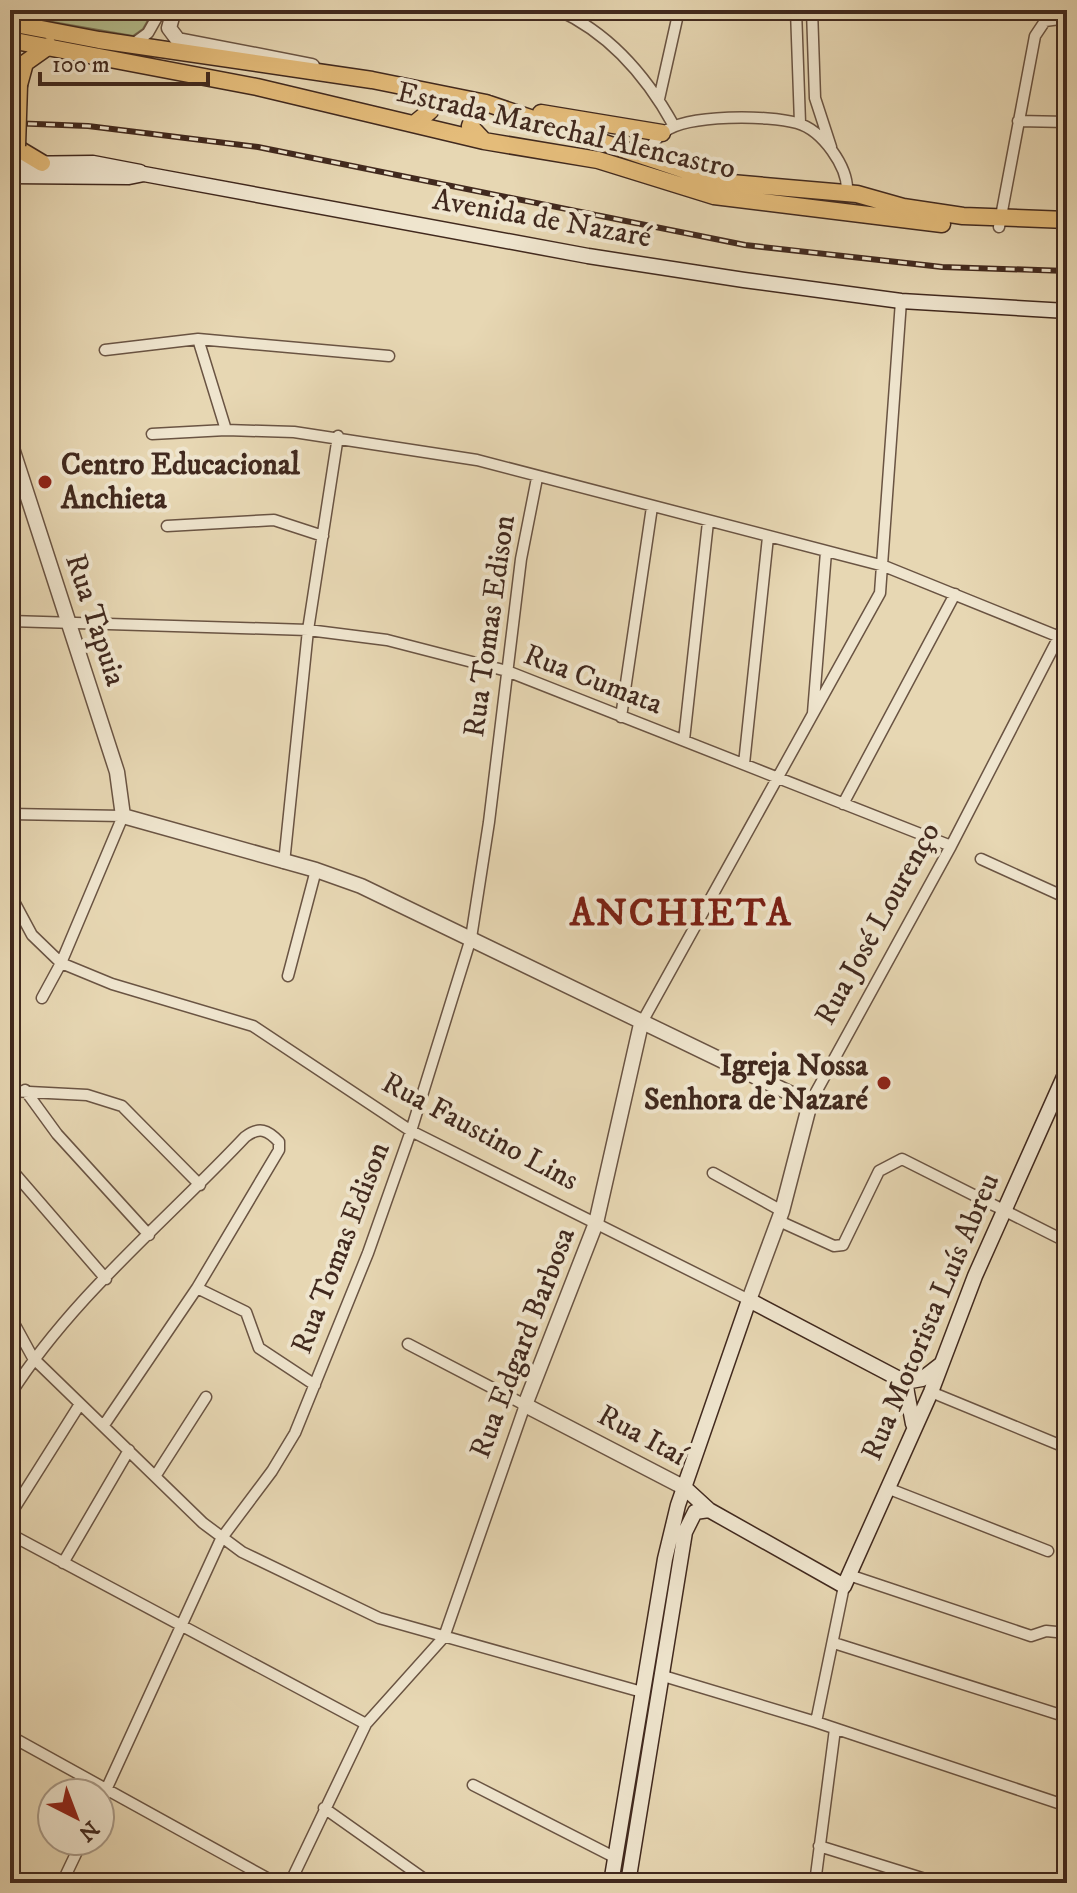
<svg xmlns="http://www.w3.org/2000/svg" width="1077" height="1893" viewBox="0 0 1077 1893" font-family="'IM FELL DW Pica',serif">
<style>
.green{fill:#b4be8e;stroke:#7a7456;stroke-width:2}
.lines{fill:none;stroke-linecap:round;stroke-linejoin:round}
.minor-casing{stroke:#6a5443;stroke-width:13}
.tertiary-casing{stroke:#6a5443;stroke-width:17}
.secondary-casing{stroke:#41291e;stroke-width:17}
.primary-casing{stroke:#41291e;stroke-width:19}
.minor{stroke:#efe5ce;stroke-width:10}
.tertiary{stroke:#efe5ce;stroke-width:14}
.secondary{stroke:#efe5ce;stroke-width:14}
.primary{stroke:#e4bc7a;stroke-width:16}
.rail-casing{stroke:#41291e;stroke-width:6}
.rail{stroke:#efe5ce;stroke-width:3;stroke-dasharray:9;stroke-linecap:butt}
.primary-bridge-casing{stroke:#41291e;stroke-width:19;stroke-linecap:butt}
.primary-bridge{stroke:#e4bc7a;stroke-width:16}
.poi-dot{fill:#8f2418;stroke:#efe5ce;stroke-width:3}
.labels{text-anchor:middle;dominant-baseline:central;stroke-width:8;stroke-linejoin:round;paint-order:stroke}
.street-label{font-size:30px;fill:#41291e;stroke:#efe5ce}
.poi-label{font-size:30px;font-weight:bold;fill:#41291e;stroke:#efe5ce;text-anchor:start}
.district-label{font-size:38px;font-weight:bold;letter-spacing:2px;fill:#7a1f14;stroke:#efe5ce}
</style>
<rect width="100%" height="100%" fill="#e7d7b3"/>
<filter id="stains"><feTurbulence type="fractalNoise" baseFrequency=".0025" numOctaves="4"/><feColorMatrix values="0 0 0 0 .2 0 0 0 0 .09 0 0 0 0 .02 0 0 0 .5 -.17"/></filter>
<radialGradient id="worn" r=".72"><stop offset=".6" stop-color="#630" stop-opacity="0"/><stop offset="1" stop-color="#630" stop-opacity=".3"/></radialGradient>
<path class="green" d="M22,10H154L143,29L133,36L24,17Z"/>
<g class="lines">
<defs>
<path id="minor" d="M558,10C609,33 647,77 674,126
M796,10L800,123
M812,10L815,98L831,147
M133,44L148,33L161,10
M659,99L679,10
M1018,121L1067,122
M646,156C651,147 656,137 664,132C688,114 768,115 797,123C822,130 849,167 847,193
M999,227L1035,36L1045,21L1067,18
M198,339L389,356
M105,350L198,339L226,430
M152,434L226,430L294,432L477,460L884,566L1067,640
M167,526L274,520L323,536
M10,621L308,630L387,640L507,671L951,846
M813,713L826,552
M621,717L652,507
M684,740L708,522
M744,764L768,537
M843,804L955,594
M10,814L123,816L61,963L42,998
M981,859L1067,898
M284,863L308,630L338,436
M10,894L32,935L61,963L112,984L253,1026L411,1131L749,1300
M288,976L316,870
M641,1024L880,593L901,301
M25,1090L57,1134L149,1235
M10,1091L87,1095L122,1106L200,1185
M810,1103L951,846L1067,621
M10,1168L106,1279
M713,1173L782,1211
M779,1221L834,1246L843,1245L879,1171L902,1159L1067,1242
M197,1288L246,1312L259,1348L315,1385
M10,1316L33,1358L203,1523L242,1552L379,1618L642,1692
M931,1392L1067,1448
M10,1395C72,1297 166,1221 245,1137C259,1126 268,1130 279,1142V1150L197,1288L104,1425
M156,1475L206,1397
M887,1488L1048,1551
M10,1515L80,1404
M10,1534L366,1724
M63,1563L129,1450
M849,1575L1031,1636L1046,1631L1067,1633
M834,1643L1067,1717
M660,1675L816,1722L1067,1806
M816,1722L844,1586
M10,1736L276,1883
M473,1785L616,1858
M100,1803L221,1539L272,1471L295,1433L368,1253L411,1131L471,938L489,822L521,559L537,478
M324,1808L430,1883
M819,1846L938,1883
M62,1883L82,1841
M290,1883L366,1724L444,1637L525,1405L408,1344
M815,1883L835,1729"/>
<path id="tertiary" d="M174,10L169,28L178,40L312,66
M10,442L117,772L123,816L316,870L361,886L810,1103L782,1211L749,1300
M641,1024L596,1223L525,1405L685,1488"/>
<path id="secondary" d="M10,164L93,163L140,172
M10,176L129,177L144,174L588,256L744,280L901,301L1067,311
M905,1382L913,1424
M685,1488L709,1510L844,1586L931,1392L975,1276L1067,1070
M611,1883L665,1559L678,1505L749,1300L905,1382L922,1379L940,1365
M628,1883L685,1532L695,1512L709,1510"/>
<path id="primary" d="M10,23L99,40L372,80L486,103L720,182L857,194L903,207L963,216L1067,220
M10,40L257,87L484,141L598,160L714,196L942,224
M19,85L25,63L49,46
M541,113L662,133
M414,124L430,111L420,91
M484,141L470,126L476,111L486,103
M17,148L42,163"/>
</defs>
<use href="#minor" class="minor-casing"/>
<use href="#tertiary" class="tertiary-casing"/>
<use href="#secondary" class="secondary-casing"/>
<use href="#primary" class="primary-casing"/>
<use href="#minor" class="minor"/>
<use href="#tertiary" class="tertiary"/>
<use href="#secondary" class="secondary"/>
<use href="#primary" class="primary"/>
<defs>
<path id="rail" d="M10,123L88,126L258,147L745,245L942,267L1067,271"/>
</defs>
<use href="#rail" class="rail-casing"/>
<use href="#rail" class="rail"/>
<defs>
<path id="primary-bridge" d="M17,146L19,85"/>
</defs>
<use href="#primary-bridge" class="primary-bridge-casing"/>
<use href="#primary-bridge" class="primary-bridge"/>
</g>
<g class="poi-dot">
<circle cx="45" cy="482" r="8"/>
<circle cx="884" cy="1083" r="8"/>
</g>
<g class="labels">
<g class="street-label">
<text transform="translate(566 131) rotate(13)">Estrada Marechal Alencastro</text>
<text transform="translate(542 219) rotate(10)">Avenida de Nazaré</text>
<text transform="translate(95 620) rotate(72)">Rua Tapuia</text>
<text transform="translate(490 626) rotate(-82)">Rua Tomas Edison</text>
<text transform="translate(593 680) rotate(21)">Rua Cumata</text>
<text transform="translate(878 924) rotate(-61)">Rua José Lourenço</text>
<text transform="translate(480 1132) rotate(28)">Rua Faustino Lins</text>
<text transform="translate(341 1248) rotate(-69)">Rua Tomas Edison</text>
<text transform="translate(931 1317) rotate(-67)">Rua Motorista Luís Abreu</text>
<text transform="translate(523 1343) rotate(-69)">Rua Edgard Barbosa</text>
<text transform="translate(642 1436) rotate(28)">Rua Itaí</text>
</g>
<g class="poi-label">
<text x="61" y="465">Centro Educacional<tspan x="61" dy="34">Anchieta</tspan></text>
<text x="868" y="1066" text-anchor="end">Igreja Nossa<tspan x="868" dy="34">Senhora de Nazaré</tspan></text>
</g>
<g class="district-label">
<text x="681" y="914">ANCHIETA</text>
</g>
</g>
<rect width="1077" height="1893" fill="none" stroke="#e7d7b3" stroke-width="40"/>
<rect x="12" y="12" width="1053" height="1869" fill="none" stroke="#41291e" stroke-width="4"/>
<rect x="20" y="20" width="1037" height="1853" fill="none" stroke="#41291e" stroke-width="2"/>
<g transform="translate(76 1817) rotate(138)"><circle r="38" fill="#efe5ce" stroke="#a99a88" stroke-width="2"/>
<path d="M0-6L14 30L0 20L-14 30Z" fill="#8f2418"/>
<text y="-12" font-size="22" font-weight="bold" text-anchor="middle" fill="#41291e">N</text>
</g>
<path d="M40 72v12h168v-12" fill="none" stroke="#41291e" stroke-width="4"/>
<text x="52" y="72" font-size="24" fill="#41291e" stroke="#efe5ce" stroke-width="6" paint-order="stroke">100 m</text>
<rect width="100%" height="100%" filter="url(#stains)"/>
<rect width="100%" height="100%" fill="url(#worn)"/>
</svg>
